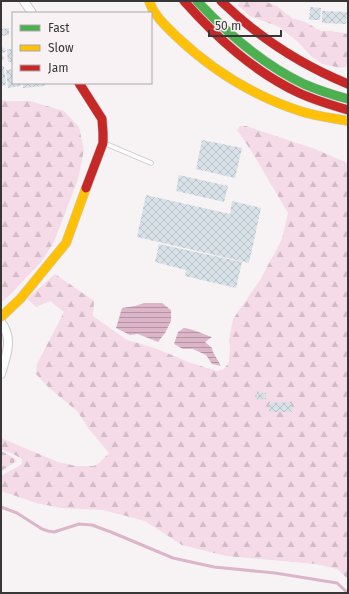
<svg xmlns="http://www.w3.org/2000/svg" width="349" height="594" viewBox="0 0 349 594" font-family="'Fira Sans',sans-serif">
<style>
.forest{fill:url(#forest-firs)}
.cemetery{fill:url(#cemetery-stones)}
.water{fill:url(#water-rules)}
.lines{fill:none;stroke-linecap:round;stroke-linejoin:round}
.stream{stroke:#dcb5c9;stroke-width:3}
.building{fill:url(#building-cross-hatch)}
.lane-casing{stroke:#cbc9ca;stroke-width:5.5}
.street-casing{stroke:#cbc9ca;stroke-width:10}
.fast-casing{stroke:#cbc9ca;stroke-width:10}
.slow-casing{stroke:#cbc9ca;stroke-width:10}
.jam-casing{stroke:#cbc9ca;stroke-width:10}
.lane{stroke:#fefdfe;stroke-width:4}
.street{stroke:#fefdfe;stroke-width:8}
.fast{stroke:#4caf50;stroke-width:9}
.slow{stroke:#ffc107;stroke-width:9}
.jam{stroke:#c62828;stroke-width:9}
</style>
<defs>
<pattern id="forest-firs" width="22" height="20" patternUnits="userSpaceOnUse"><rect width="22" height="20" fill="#f5dae7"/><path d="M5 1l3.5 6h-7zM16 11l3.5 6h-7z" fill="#d3bcc7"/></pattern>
<pattern id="cemetery-stones" width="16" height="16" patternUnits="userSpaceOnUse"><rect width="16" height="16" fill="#f5dae7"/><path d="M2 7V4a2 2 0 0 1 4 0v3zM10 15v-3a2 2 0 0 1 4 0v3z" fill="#d3bcc7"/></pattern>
<pattern id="water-rules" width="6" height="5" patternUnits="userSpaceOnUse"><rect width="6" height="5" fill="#dcb5c9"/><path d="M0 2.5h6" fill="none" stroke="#b394a4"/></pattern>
<pattern id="building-cross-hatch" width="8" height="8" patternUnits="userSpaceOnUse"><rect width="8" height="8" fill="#d7e1e7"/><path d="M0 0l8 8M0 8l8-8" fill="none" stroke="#b9c2c7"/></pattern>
</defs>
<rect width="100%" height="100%" fill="#f7f3f5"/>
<path class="forest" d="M240,1H264L277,6L292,18L305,22L321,31H331L348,34V66L341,68L322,64L311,56L297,41L279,27L250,16L238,6Z
M1,99L4,101H30L64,111L79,127L84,150L78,179L54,242L42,261L25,279L10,295L1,302Z
M240,126H246L315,149L348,163V579L337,569L316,564L226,556L182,545L145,521L103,510L62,508L36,503L1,491V476L22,464V459L13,454L1,449V438L58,462L76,466H94L99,463L109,453L88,428L78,412L48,387L36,374L37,364L64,312L50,301L36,307L27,299L55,274L94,301L93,316L127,340L148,346L165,352L188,362L217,371L224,369L229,362L230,348L229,341L233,319L260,280L282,239L288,213L252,152L237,130Z"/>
<path class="cemetery" d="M1,451L14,458L17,461L1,471Z"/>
<path class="water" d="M144,303H162L171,310V321L165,333L158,342L138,334L130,335L116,328L122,308L135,306Z
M184,328C194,329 202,334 212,337L205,342L212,348L213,352L221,366L212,364L206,355L193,349H183L174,344L178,332Z"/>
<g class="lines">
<path class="stream" d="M1,507L17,513L42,529L48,531L54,532L79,524L92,525L108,531L111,532L173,558L214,567L275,573L337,583L348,593"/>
</g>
<path class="building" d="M310,7L321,8L320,20H309Z
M322,11L347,12L346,24L322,23Z
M9,28V35L1,36V29Z
M1,45L6,51L1,54L5,58L1,61Z
M7,49H13V62H8Z
M4,66L6,85L1,86V67Z
M13,69V83H20L21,86L8,88L6,70Z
M23,83H45V86L23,88Z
M202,140L242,148L235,178L196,169Z
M179,175L228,186L224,202L176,191Z
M146,195L230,214L232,201L261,208L249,263L137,237Z
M159,244L242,262L236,288L185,276L186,270L155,262Z
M256,393H266V399L257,400Z
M291,402L292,412H269V403Z"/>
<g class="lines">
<defs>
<path id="lane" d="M104,143L151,163"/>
<path id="street" d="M24,1L32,13
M1,322C14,339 6,356 1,374"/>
<path id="fast" d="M197,1C228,34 262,64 304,84C318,90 333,95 348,99"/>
<path id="slow" d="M149,1C154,16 166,26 177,37C212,70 254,96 300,111C315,116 332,118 348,121
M1,317L21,298L66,243L86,188"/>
<path id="jam" d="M184,1C217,38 253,71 299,93C314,100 331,105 348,110
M221,1C259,38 299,64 348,84
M79,83L102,119L103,133V143L86,188"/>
</defs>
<use href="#lane" class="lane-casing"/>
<use href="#street" class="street-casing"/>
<use href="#fast" class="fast-casing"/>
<use href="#slow" class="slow-casing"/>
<use href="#jam" class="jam-casing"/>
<use href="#lane" class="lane"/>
<use href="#street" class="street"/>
<use href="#fast" class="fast"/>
<use href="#slow" class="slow"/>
<use href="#jam" class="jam"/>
</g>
<rect width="349" height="594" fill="none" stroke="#383637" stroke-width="4"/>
<rect x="12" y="12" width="140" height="72" fill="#f8f2f5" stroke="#aba7a9"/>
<rect x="20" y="25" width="20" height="6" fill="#4caf50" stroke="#aba7a9"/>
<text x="48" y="32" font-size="12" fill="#383637">Fast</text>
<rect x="20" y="45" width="20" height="6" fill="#ffc107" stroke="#aba7a9"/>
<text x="48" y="52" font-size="12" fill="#383637">Slow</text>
<rect x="20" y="65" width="20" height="6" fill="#c62828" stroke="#aba7a9"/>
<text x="48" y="72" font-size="12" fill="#383637">Jam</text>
<path d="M209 30v6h72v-6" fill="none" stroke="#383637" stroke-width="2"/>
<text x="215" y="30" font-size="12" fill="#383637" stroke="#f8f2f5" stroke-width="3" paint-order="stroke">50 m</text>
</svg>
